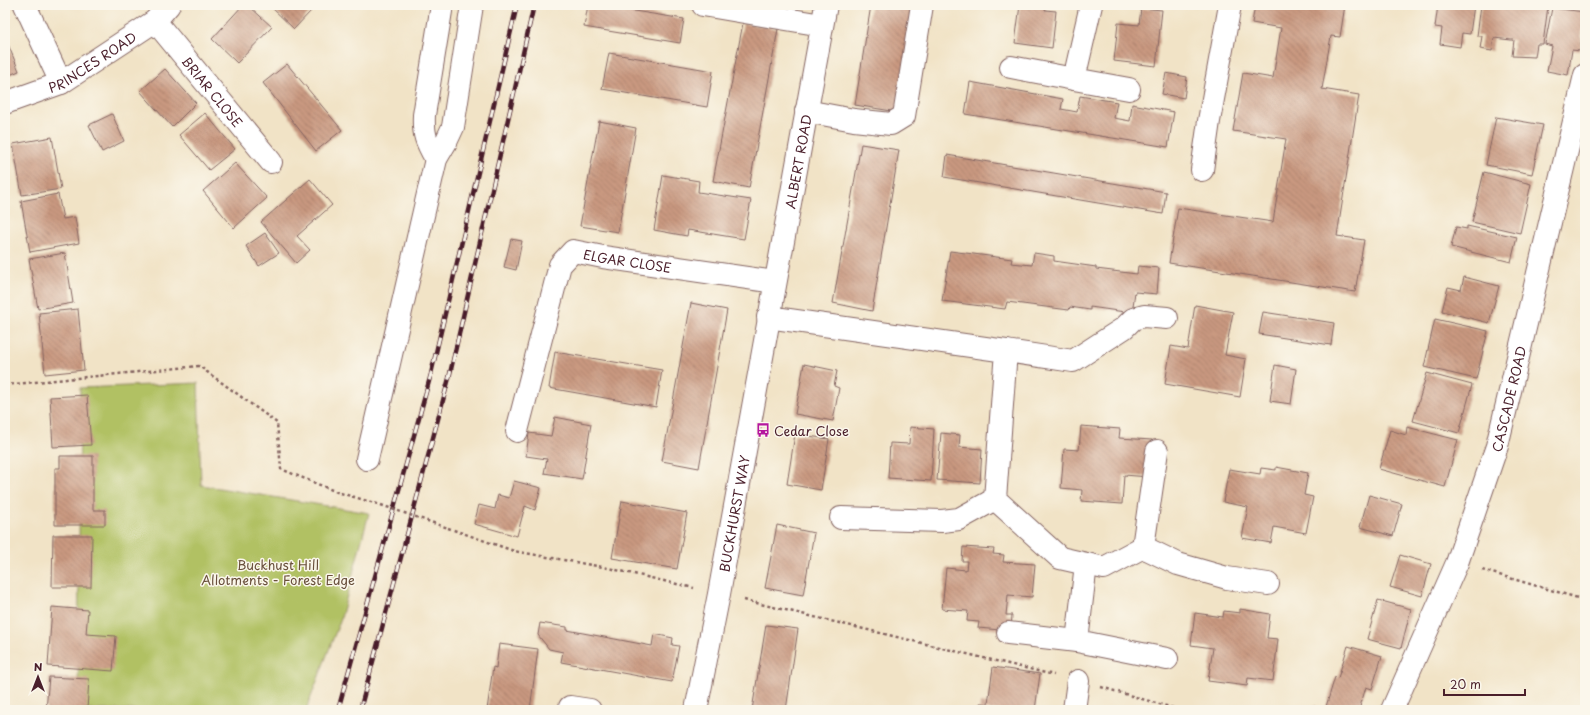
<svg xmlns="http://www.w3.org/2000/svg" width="1590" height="715" viewBox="0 0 1590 715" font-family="'Playpen Sans',sans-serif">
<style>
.garden{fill:#b1c163;stroke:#7e7047}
.building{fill:url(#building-back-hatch)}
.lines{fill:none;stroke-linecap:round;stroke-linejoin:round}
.minor-casing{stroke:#846461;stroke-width:24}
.path{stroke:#846461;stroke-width:2.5;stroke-dasharray:3 3;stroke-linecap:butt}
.minor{stroke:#fff;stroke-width:22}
.rail-casing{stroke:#4a1f2b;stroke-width:4.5}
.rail{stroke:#fbf7ec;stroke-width:3;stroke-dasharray:9;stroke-linecap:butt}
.path-bridge{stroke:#846461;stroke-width:2.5;stroke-dasharray:3 3;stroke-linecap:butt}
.labels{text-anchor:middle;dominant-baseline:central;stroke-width:3;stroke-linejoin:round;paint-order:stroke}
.street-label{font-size:13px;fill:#4a1f2b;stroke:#fbf7ec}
.poi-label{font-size:13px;fill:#4a1f2b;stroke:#fbf7ec;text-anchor:start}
.park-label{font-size:13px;fill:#69503c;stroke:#fbf7ec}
</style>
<defs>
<pattern id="building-back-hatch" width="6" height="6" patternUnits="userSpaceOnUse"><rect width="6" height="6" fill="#c99980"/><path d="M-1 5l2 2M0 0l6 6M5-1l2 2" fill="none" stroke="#a57c69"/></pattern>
</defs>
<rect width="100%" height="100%" fill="#fbf7ec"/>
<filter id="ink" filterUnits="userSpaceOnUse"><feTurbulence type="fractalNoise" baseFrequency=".025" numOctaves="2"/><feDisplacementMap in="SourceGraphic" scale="8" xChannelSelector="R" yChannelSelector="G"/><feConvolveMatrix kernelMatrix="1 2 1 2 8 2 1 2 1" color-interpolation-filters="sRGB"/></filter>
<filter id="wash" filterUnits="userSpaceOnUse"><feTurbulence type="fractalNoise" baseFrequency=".012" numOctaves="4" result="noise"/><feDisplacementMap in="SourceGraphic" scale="16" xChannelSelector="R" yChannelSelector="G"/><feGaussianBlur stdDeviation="0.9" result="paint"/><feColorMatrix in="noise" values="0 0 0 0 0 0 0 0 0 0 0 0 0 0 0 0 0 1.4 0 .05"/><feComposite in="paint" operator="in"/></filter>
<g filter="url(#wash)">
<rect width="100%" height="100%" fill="#f1e3c6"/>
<path class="garden" d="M198,383L201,485L369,513L341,618L306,710H78L80,388Z"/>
<g id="blocks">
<path class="building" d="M243,5H248L272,27L237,63L212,39Z
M269,5H315L311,9V11L294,29Z
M588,5H597L684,19L680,43L584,27Z
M871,5H915L898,112L855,105Z
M1020,5H1046L1045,10L1056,11L1052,48L1015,43Z
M1255,5H1345L1340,37L1331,36L1322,89L1359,95L1337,236L1364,240L1355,292L1169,263L1178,208L1273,222L1286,139L1233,131L1243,73L1273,78L1281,28L1252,23Z
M1438,5H1474L1470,34L1462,33L1460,47L1440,44L1442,28L1435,27Z
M1481,5L1548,6L1543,44H1537L1535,57L1512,56L1514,40H1511L1494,38L1492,51L1480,49L1482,36H1477Z
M1141,8L1162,10L1156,66L1114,61L1118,23L1139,25Z
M1552,8L1585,12L1580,51L1572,50L1568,75L1547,71L1552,46L1545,44Z
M743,23L778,29L749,188L713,181Z
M7,42L19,71L5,77V43Z
M609,53L713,71L707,107L602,89Z
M287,64L342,130L316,151L263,83Z
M165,69L196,103L172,127L140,91Z
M1166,73L1187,77L1184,98L1162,94Z
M970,82L1063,99L1061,109L1077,112L1080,96L1117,102L1114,118L1130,121L1132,104L1174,112L1168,147L965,114Z
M205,113L235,149L209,170L179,135Z
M112,114L124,141L102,152L89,125Z
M1496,117L1543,125L1532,174L1486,165Z
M599,121L636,128L618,232L580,226Z
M52,137L61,189L22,195L13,144Z
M861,144L899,150L872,311L833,303Z
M947,155L1166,192L1163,214L944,177Z
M235,163L267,198L234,228L203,191Z
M1484,172L1531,184L1520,233L1472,222Z
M663,175L699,181L698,192L751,200L744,239L688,230L687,236L654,230Z
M310,179L332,205L297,236L310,250L296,263L261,222Z
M58,194L63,219L75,217L79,243L30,252L21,201Z
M1467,226L1517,237L1511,262L1451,247L1456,227L1467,229Z
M265,233L279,253L259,266L246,246Z
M511,239L522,241L516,270L504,267Z
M950,251L1012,259L1011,263L1032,265L1034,253L1054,256V261L1096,267V269L1137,274L1138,266L1159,268L1157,294L1135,292L1132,313L1090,307V310L1070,307L1069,310L1007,302L1005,309L942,301Z
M65,253L73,303L38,309L29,259Z
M1464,277L1499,286L1489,323L1442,311L1448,287L1461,290Z
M691,303L727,310L699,468L662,461Z
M1195,305L1233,312L1225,355L1246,359L1240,397L1165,384L1171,346L1188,349Z
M78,309L84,370L45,374L39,313Z
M1263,312L1334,323L1331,345L1259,334Z
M1435,319L1488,331L1476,379L1424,367Z
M555,352L662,370L656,407L549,388Z
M804,364L837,371L834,386L839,388L833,421L795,414Z
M1275,365L1296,369L1291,404L1270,401Z
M1427,373L1472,385L1459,433L1413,421Z
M87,395L91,445L53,447L50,397Z
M555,417L591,424L582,479L544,473L547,459L526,456L529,433L551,436Z
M1081,426L1120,429L1119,438L1152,440L1149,477L1124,475L1122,504L1081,501L1082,490L1061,488L1064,449L1079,450Z
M910,427L934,429L931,481L888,478L890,443L909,444Z
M1407,427L1458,440L1445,487L1379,469L1390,430L1406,435Z
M941,433L960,435L959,447L982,449L980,483L937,480Z
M795,434L829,439L821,490L787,484Z
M60,456H93V510H105V525H55V468H60Z
M1276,467L1308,473L1304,495L1313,497L1306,533L1274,527L1271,543L1242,538L1248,507L1223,502L1229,469L1260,474L1261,468L1276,470Z
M514,481L541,488L535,510L525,506L517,536L474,524L479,505L495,509L498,495L509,498Z
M1369,495L1402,504L1393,536L1360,527Z
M622,501L687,513L677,569L612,558Z
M777,525L814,533L803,595L765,588Z
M53,535H92L91,587H52Z
M963,547L994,549L993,554L1004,555L1003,562L1035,564L1032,597L1008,595L1006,615H1012L1011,631L978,628L979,622L967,621L968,611L942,609L946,568L966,570L967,561H962Z
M1400,555L1431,564L1422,596L1390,587Z
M1378,600L1411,609L1401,648L1367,639Z
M52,607L88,610L86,634L116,636L113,671L48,666Z
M1240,609L1270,614L1267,638L1278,639L1273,681L1248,678L1247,686L1208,681L1213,648L1191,645L1195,613L1223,617L1224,611L1240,613Z
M540,623L567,627V630L652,646L654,634L673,638L672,645L679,646L672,682L561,662L563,652L549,649L538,635Z
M766,625L798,629L786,710H752Z
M499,644L538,649L530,710H487L493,667L496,668Z
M1348,646L1382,656L1372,689L1366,687L1359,710H1313L1314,706L1325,710L1335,677L1338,678Z
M993,667L1040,674L1035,710H979L980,703L988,704Z
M49,677L89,679L87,710H46Z
M1114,707L1134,709V710H1114Z"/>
</g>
</g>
<g filter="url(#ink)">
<use href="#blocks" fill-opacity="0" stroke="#846461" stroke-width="1"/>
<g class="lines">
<defs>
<g id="minor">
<path d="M25,5L61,83"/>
<path d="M703,5L822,25"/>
<path d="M1091,5L1074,79L1129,89"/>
<path id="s1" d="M155,21L271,162"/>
<path d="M1011,67L1074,79"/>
<path id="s2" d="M5,103L61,83L155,21L169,5"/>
<path d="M806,111L854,120L891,124L904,116L922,5"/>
<path d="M436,159C426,141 423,135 424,115L442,5"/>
<path d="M1202,170L1209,121L1230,5"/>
<path d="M768,317L1006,351L995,499L1060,558L1104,568L1143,547"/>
<path d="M1006,351L1073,361L1124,328L1133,319L1144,316L1167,318"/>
<path id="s3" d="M517,431L560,265L573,251L603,257L775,282"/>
<path d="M367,459L436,159L446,142L453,127L472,5"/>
<path d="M841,518L942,521L959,519L995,499"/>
<path d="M1143,547L1178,564L1227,578L1268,584"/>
<path d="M1143,547L1157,451"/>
<path d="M1086,564L1077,641L1167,659"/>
<path d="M1008,633L1077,641"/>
<path d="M570,707L590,710"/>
<path id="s4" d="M696,710L719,594L826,5"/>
<path d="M1074,710L1078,681"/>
<path id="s5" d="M1392,710L1457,563L1497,446L1585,75"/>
</g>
</defs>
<use href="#minor" class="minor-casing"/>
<path class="path" d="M5,385L199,366L277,423L281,469L337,492L381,505
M448,528L514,551L608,568L694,588
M1482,570L1585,600
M744,600L1054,675
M1101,687L1180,710"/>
<use href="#minor" class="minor"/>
<defs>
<path id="rail" d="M338,710L431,374L517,5
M360,710L449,378L534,5"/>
</defs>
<use href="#rail" class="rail-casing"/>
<use href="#rail" class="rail"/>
<path class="path-bridge" d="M381,505L448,528"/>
</g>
</g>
<defs>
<symbol id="bus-bare" viewBox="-9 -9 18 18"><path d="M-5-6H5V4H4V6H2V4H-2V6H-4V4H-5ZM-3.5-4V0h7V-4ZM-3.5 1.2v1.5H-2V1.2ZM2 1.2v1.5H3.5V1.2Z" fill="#b5179e" stroke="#fbf7ec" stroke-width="2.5" paint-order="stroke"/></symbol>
</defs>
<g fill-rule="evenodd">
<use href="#bus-bare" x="753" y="420" width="20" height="20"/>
</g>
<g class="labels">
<g class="street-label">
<text stroke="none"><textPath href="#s2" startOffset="97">PRINCES ROAD</textPath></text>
<text stroke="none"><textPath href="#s1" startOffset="91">BRIAR CLOSE</textPath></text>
<text stroke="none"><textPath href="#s4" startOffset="558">ALBERT ROAD</textPath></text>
<text stroke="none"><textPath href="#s3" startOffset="246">ELGAR CLOSE</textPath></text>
<text stroke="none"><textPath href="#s5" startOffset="333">CASCADE ROAD</textPath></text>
<text stroke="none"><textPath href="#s4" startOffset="200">BUCKHURST WAY</textPath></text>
</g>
<g class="poi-label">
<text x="774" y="430">Cedar Close</text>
</g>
<g class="park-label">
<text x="278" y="564">Buckhust Hill<tspan x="278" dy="15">Allotments - Forest Edge</tspan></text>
</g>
</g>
<rect width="1590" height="715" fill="none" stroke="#fbf7ec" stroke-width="20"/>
<g transform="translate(38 677)" stroke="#fbf7ec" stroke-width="3" paint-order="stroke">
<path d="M0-3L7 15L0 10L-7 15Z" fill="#4a1f2b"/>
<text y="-6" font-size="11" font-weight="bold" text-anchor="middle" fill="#4a1f2b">N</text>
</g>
<path d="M1444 689v6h81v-6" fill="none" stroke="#4a1f2b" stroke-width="2"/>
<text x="1450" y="689" font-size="12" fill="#4a1f2b" stroke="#fbf7ec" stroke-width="3" paint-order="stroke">20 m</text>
</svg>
